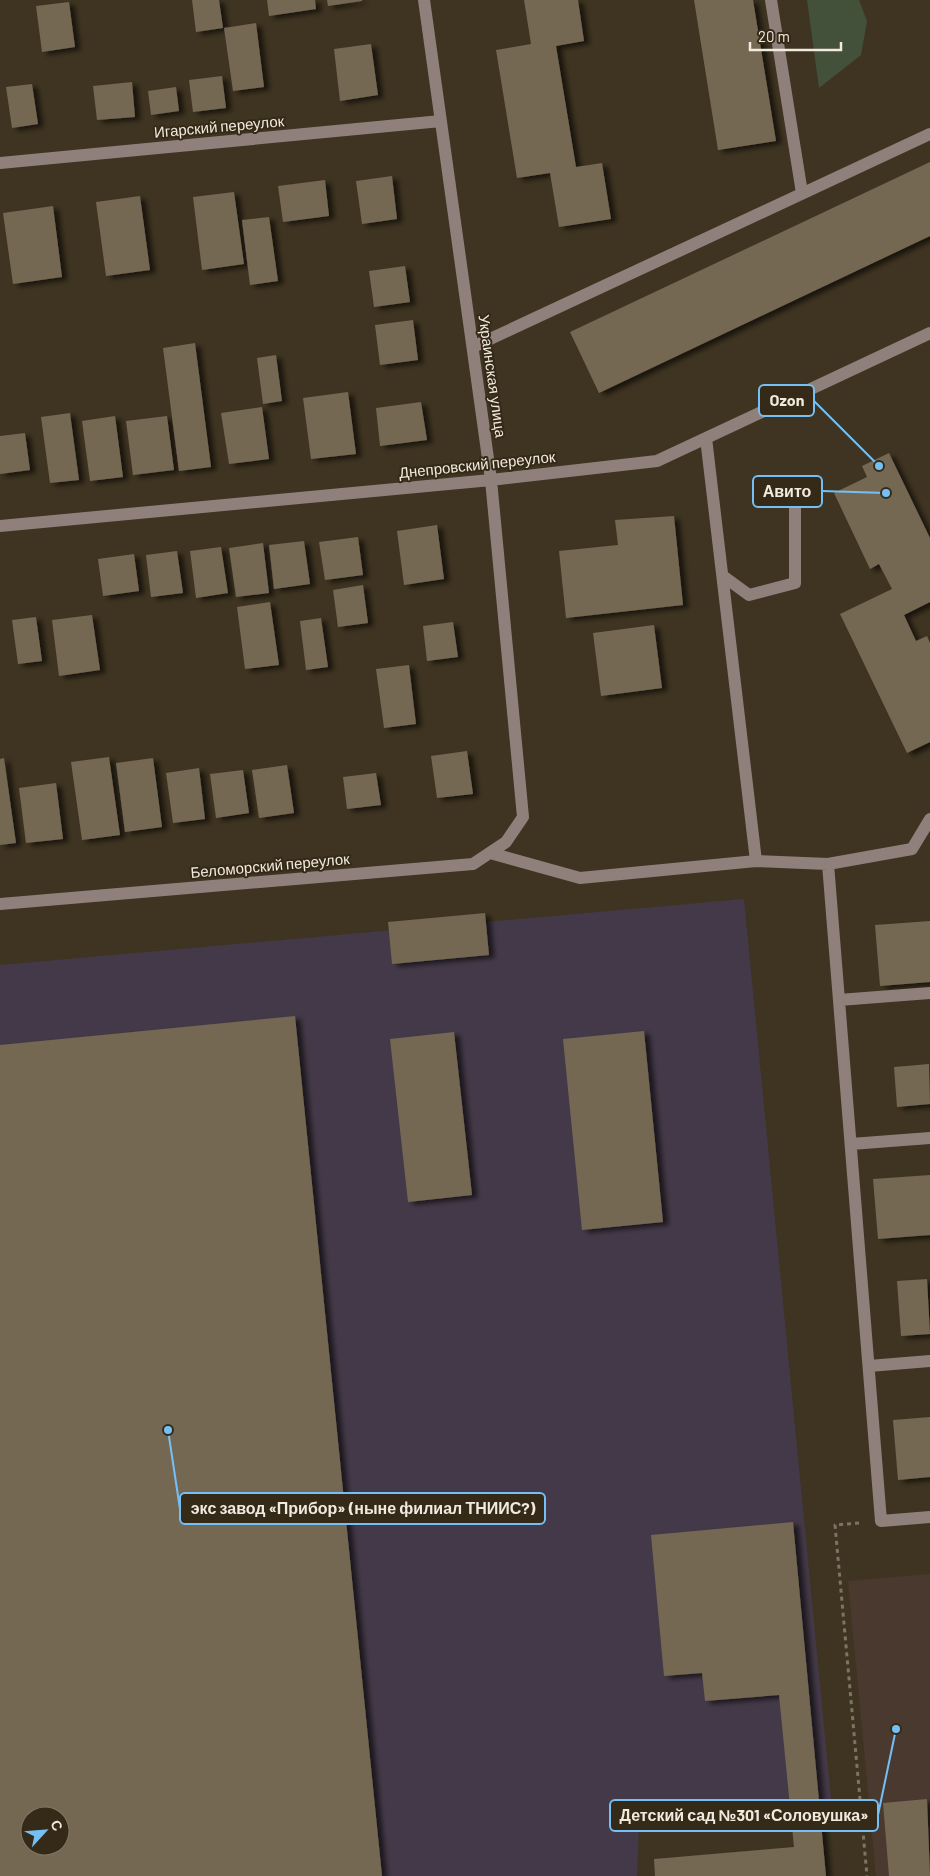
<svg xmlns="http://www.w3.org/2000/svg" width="930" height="1876" viewBox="0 0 930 1876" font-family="Barlow,sans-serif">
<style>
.industrial{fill:#443948;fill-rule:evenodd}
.education{fill:#4a392e}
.green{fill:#43513b}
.building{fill:#746753;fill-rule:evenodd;filter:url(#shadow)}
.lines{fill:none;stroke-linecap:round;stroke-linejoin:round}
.path{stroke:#7e7463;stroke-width:3;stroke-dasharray:4 4;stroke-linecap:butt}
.minor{stroke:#90807c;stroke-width:12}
.labels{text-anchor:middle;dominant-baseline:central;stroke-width:4;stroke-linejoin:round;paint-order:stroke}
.street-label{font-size:15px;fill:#f1eade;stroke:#352a17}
.leader{fill:none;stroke:#74c0f6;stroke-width:2}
.callout-dot{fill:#74c0f6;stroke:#352a17;stroke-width:2}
.callout{fill:#352a17;stroke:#74c0f6;stroke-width:2}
.callout-label{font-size:16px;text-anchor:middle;font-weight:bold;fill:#f1eade}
</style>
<defs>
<filter id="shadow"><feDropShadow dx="5.5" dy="3" stdDeviation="2.5" flood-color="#0009"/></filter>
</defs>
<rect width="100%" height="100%" fill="#3f3421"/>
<path class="industrial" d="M744,899L832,1809L639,1826L637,1876H0V965ZM30,1816H60V1846H30Z"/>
<path class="education" d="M930,1574V1876H876L848,1581Z"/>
<path class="green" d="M807,0H859L867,21L861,55L819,88Z"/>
<path class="building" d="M192,0H219L223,28L196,32Z
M267,0H315L316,9L269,16Z
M327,0H362V1L328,6Z
M524,0H578L584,41L556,46L576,167L602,163L611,219L559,227L550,173L517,178L496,50L531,44Z
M694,0H753L776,141L718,150Z
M69,2L75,47L42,52L36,6Z
M256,23L264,87L233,91L224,28Z
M371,44L378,95L340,101L334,49Z
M222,76L226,108L193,112L189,80Z
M132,82L135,117L97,120L93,86Z
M32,84L38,124L12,128L6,87Z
M176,87L179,111L151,115L148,91Z
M930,162V236L599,393L570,332Z
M392,176L397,219L362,224L356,181Z
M325,180L329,216L283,222L278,186Z
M234,192L244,264L202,270L193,197Z
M140,196L150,270L106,276L96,202Z
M53,206L62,277L13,284L3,213Z
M269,217L278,281L250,285L242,220Z
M405,266L410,302L374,307L369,271Z
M413,320L418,360L380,365L375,325Z
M195,343L211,467L179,471L163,348Z
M276,355L282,401L263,404L257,358Z
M348,392L356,454L311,459L303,398Z
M421,402L427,440L380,446L376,408Z
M262,407L269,459L229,464L221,413Z
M70,413L79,480L50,483L41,417Z
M115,416L123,477L90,481L82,421Z
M167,416L174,470L133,475L126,421Z
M25,433L30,470L0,474V436Z
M889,453L930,538V602L904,615L916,641L927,636L930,643V742L907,753L840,614L892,589L879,564L870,569L834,493L867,477L862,466Z
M674,516L683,605L566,618L559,551L618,545L615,520Z
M437,525L444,579L404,585L397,531Z
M358,537L363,575L325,580L319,542Z
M304,541L310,584L274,589L269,545Z
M263,543L269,593L236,597L229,548Z
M221,547L228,593L196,598L190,551Z
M177,551L183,593L151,597L146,555Z
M134,554L139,591L103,596L98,559Z
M363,585L368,623L338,627L333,590Z
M270,602L279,665L245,669L237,607Z
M92,615L100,670L59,676L52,620Z
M36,617L42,661L18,664L12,620Z
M321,618L328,667L306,670L300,621Z
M453,622L458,657L427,661L423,626Z
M654,625L662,688L601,696L593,633Z
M409,665L416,724L384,728L376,669Z
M467,751L473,794L437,798L431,756Z
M109,757L120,835L82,840L71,762Z
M4,758L16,843L0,845V759Z
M153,758L162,827L125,832L116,763Z
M287,765L294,813L259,818L252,770Z
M199,768L205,819L173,823L166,773Z
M243,770L249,813L216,818L210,774Z
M376,773L381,805L347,809L343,777Z
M56,783L63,839L26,843L19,788Z
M485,913L489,955L392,964L388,922Z
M930,921V982L880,986L875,925Z
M295,1016L382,1876H0V1045ZM30,1816H60V1846H30Z
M644,1031L663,1222L582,1230L563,1039Z
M454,1032L472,1195L408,1202L390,1039Z
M929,1064L930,1104L897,1107L894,1067Z
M930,1175V1235L878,1239L873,1179Z
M927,1279L930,1334L901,1336L897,1281Z
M930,1417V1477L898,1480L893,1420Z
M793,1522L826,1876H655L654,1859L794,1847L779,1695L705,1701L702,1673L664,1676L651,1535Z
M927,1799L930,1876H889L883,1803Z"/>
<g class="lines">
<path class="path" d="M859,1523L835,1525L867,1876"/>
<path class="minor" d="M771,0L802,193
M0,163L441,121
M473,347L930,134
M706,438L756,861
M0,526L491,480L657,461L930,333
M723,576L749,595L795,583V505
M490,853L580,878L756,861L828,864L912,849L930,819
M828,864L881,1521L930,1517
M0,904L473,864L506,842L523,817L491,480L424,0
M839,1000L930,993
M851,1144L930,1138
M869,1366L930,1361"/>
</g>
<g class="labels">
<g class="street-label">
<text transform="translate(219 126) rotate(-5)">Игарский переулок</text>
<text transform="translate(493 376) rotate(82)">Украинская улица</text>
<text transform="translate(477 464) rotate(-6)">Днепровский переулок</text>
<text transform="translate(270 865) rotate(-5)">Беломорский переулок</text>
</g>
</g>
<path class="leader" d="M879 466L814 401M886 493L822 491M168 1430L180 1509M896 1729L878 1815"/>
<g class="callout-dot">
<circle cx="879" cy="466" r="5"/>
<circle cx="886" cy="493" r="5"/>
<circle cx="168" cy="1430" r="5"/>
<circle cx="896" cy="1729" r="5"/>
</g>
<g class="callout">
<rect x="759" y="385" width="55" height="31" rx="5"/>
<rect x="753" y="476" width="69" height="31" rx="5"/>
<rect x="180" y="1493" width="365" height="31" rx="5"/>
<rect x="610" y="1800" width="268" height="31" rx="5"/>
</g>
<g class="callout-label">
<text x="787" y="406">Ozon</text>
<text x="787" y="497">Авито</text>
<text x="363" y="1514">экс завод «Прибор» (ныне филиал ТНИИС?)</text>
<text x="744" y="1821">Детский сад №301 «Соловушка»</text>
</g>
<g transform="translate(45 1831) rotate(64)"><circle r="24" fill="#352a17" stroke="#807767"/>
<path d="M0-4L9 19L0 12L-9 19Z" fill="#74c0f6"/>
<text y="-8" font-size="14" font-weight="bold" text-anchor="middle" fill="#f1eade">С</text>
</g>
<path d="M750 42v8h91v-8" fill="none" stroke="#f1eade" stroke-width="2.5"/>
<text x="758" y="42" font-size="15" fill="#f1eade" stroke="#352a17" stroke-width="4" paint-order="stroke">20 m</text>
</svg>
